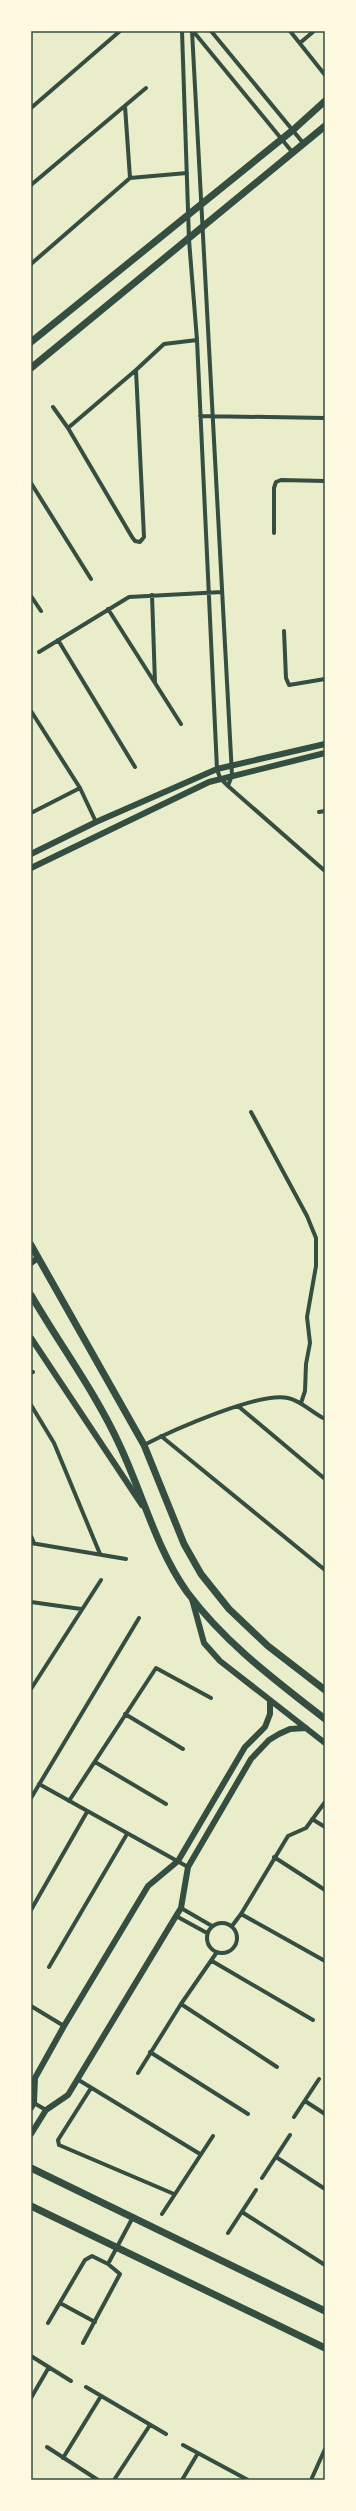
<svg xmlns="http://www.w3.org/2000/svg" width="356" height="2511" viewBox="0 0 356 2511" font-family="'Crimson Pro',serif">
<style>
.lines{fill:none;stroke-linecap:round;stroke-linejoin:round}
.minor{stroke:#344e41;stroke-width:4}
.tertiary{stroke:#344e41;stroke-width:6}
.secondary{stroke:#344e41;stroke-width:7}
.neatline{fill:none;stroke:#344e41;stroke-width:1.5}
</style>
<rect width="100%" height="100%" fill="#e9edc9"/>
<g class="lines">
<path class="minor" d="M182,31L189,240L197,340L217,769L220,778L228,786L325,871
M192,31L232,775L228,786
M193,31L293,153
M211,31L304,144
M290,31L325,75
M300,43L314,31
M125,106L130,178
M31,108L120,31
M31,185L146,88
M31,264L130,178L187,173
M53,407L68,428L132,537L135,541L140,542L144,537L136,370
M200,416L325,418
M68,428L136,370L164,344L197,340
M31,483L91,579
M274,533V488L276,482L281,480L325,481
M152,595L155,683
M31,596L41,611
M108,609L181,724
M284,631L286,678L289,685L325,679
M58,640L135,767
M39,652L129,597L222,592
M31,711L80,788L96,822
M319,812L325,811
M31,813L80,788
M251,1112L307,1216L316,1238V1266L307,1317L310,1343L306,1364L305,1391L301,1403
M31,1373L33,1372
M31,1405L54,1443L100,1554
M238,1406L325,1479
M161,1436L325,1570
M144,1445C171,1431 260,1391 288,1398C302,1401 312,1413 325,1419
M31,1536L34,1543
M31,1543L126,1559
M31,1602L81,1609
M31,1689L101,1580
M125,1714L183,1749
M95,1762L166,1804
M39,1784L188,1867
M31,1798L139,1618
M69,1801L156,1668L211,1698
M312,1819L325,1827
M274,1857L325,1890
M181,1908L212,1926
M31,1910L87,1812
M241,1914L325,1961
M176,1916L207,1933
M207 1938a15 15 0 1 1 30 0a15 15 0 1 1-30 0Z
M232,1926L241,1914L288,1836L306,1828L325,1802
M212,1961L313,2020
M49,1967L127,1834
M181,2004L277,2067
M31,2006L64,2026
M150,2052L248,2114
M138,2073L181,2004L217,1952
M77,2079L200,2154
M91,2088L58,2140L59,2145L174,2194
M305,2101L325,2114
M34,2103L46,2110
M294,2117L319,2079
M276,2157L325,2189
M262,2178L290,2135
M242,2212L325,2265
M162,2214L213,2136
M228,2233L256,2190
M108,2264L133,2217
M60,2303L95,2322
M48,2323L85,2260L92,2256L108,2264L120,2274L83,2343
M31,2356L71,2381
M86,2387L166,2434
M31,2398L49,2367
M183,2445L248,2480
M47,2447L98,2480
M63,2458L101,2396
M114,2480L150,2425
M182,2480L198,2453
M311,2480L325,2449"/>
<path class="tertiary" d="M31,854L96,822L217,769L325,744
M31,868L209,782L325,753
M31,1263L38,1258
M31,1338L142,1505
M192,1599L204,1643L220,1661L325,1743
M31,2108L34,2103L35,2078L64,2026L148,1886L178,1861L245,1747L265,1727L270,1714V1701
M31,2134L46,2110L68,2095L176,1916L181,1908L188,1867L251,1759L269,1740L279,1734L290,1729L306,1728"/>
<path class="secondary" d="M31,342L293,130L325,101
M31,368L325,126
M31,1245L144,1445L184,1544L201,1574L229,1609L268,1646L325,1690
M31,1295C60,1345 96,1393 120,1446C143,1495 156,1548 187,1592C225,1643 275,1680 325,1719
M31,2168L325,2311
M31,2206L325,2348"/>
</g>
<rect width="356" height="2511" fill="none" stroke="#fefae0" stroke-width="64"/>
<rect x="32" y="32" width="292" height="2447" class="neatline"/>
</svg>
